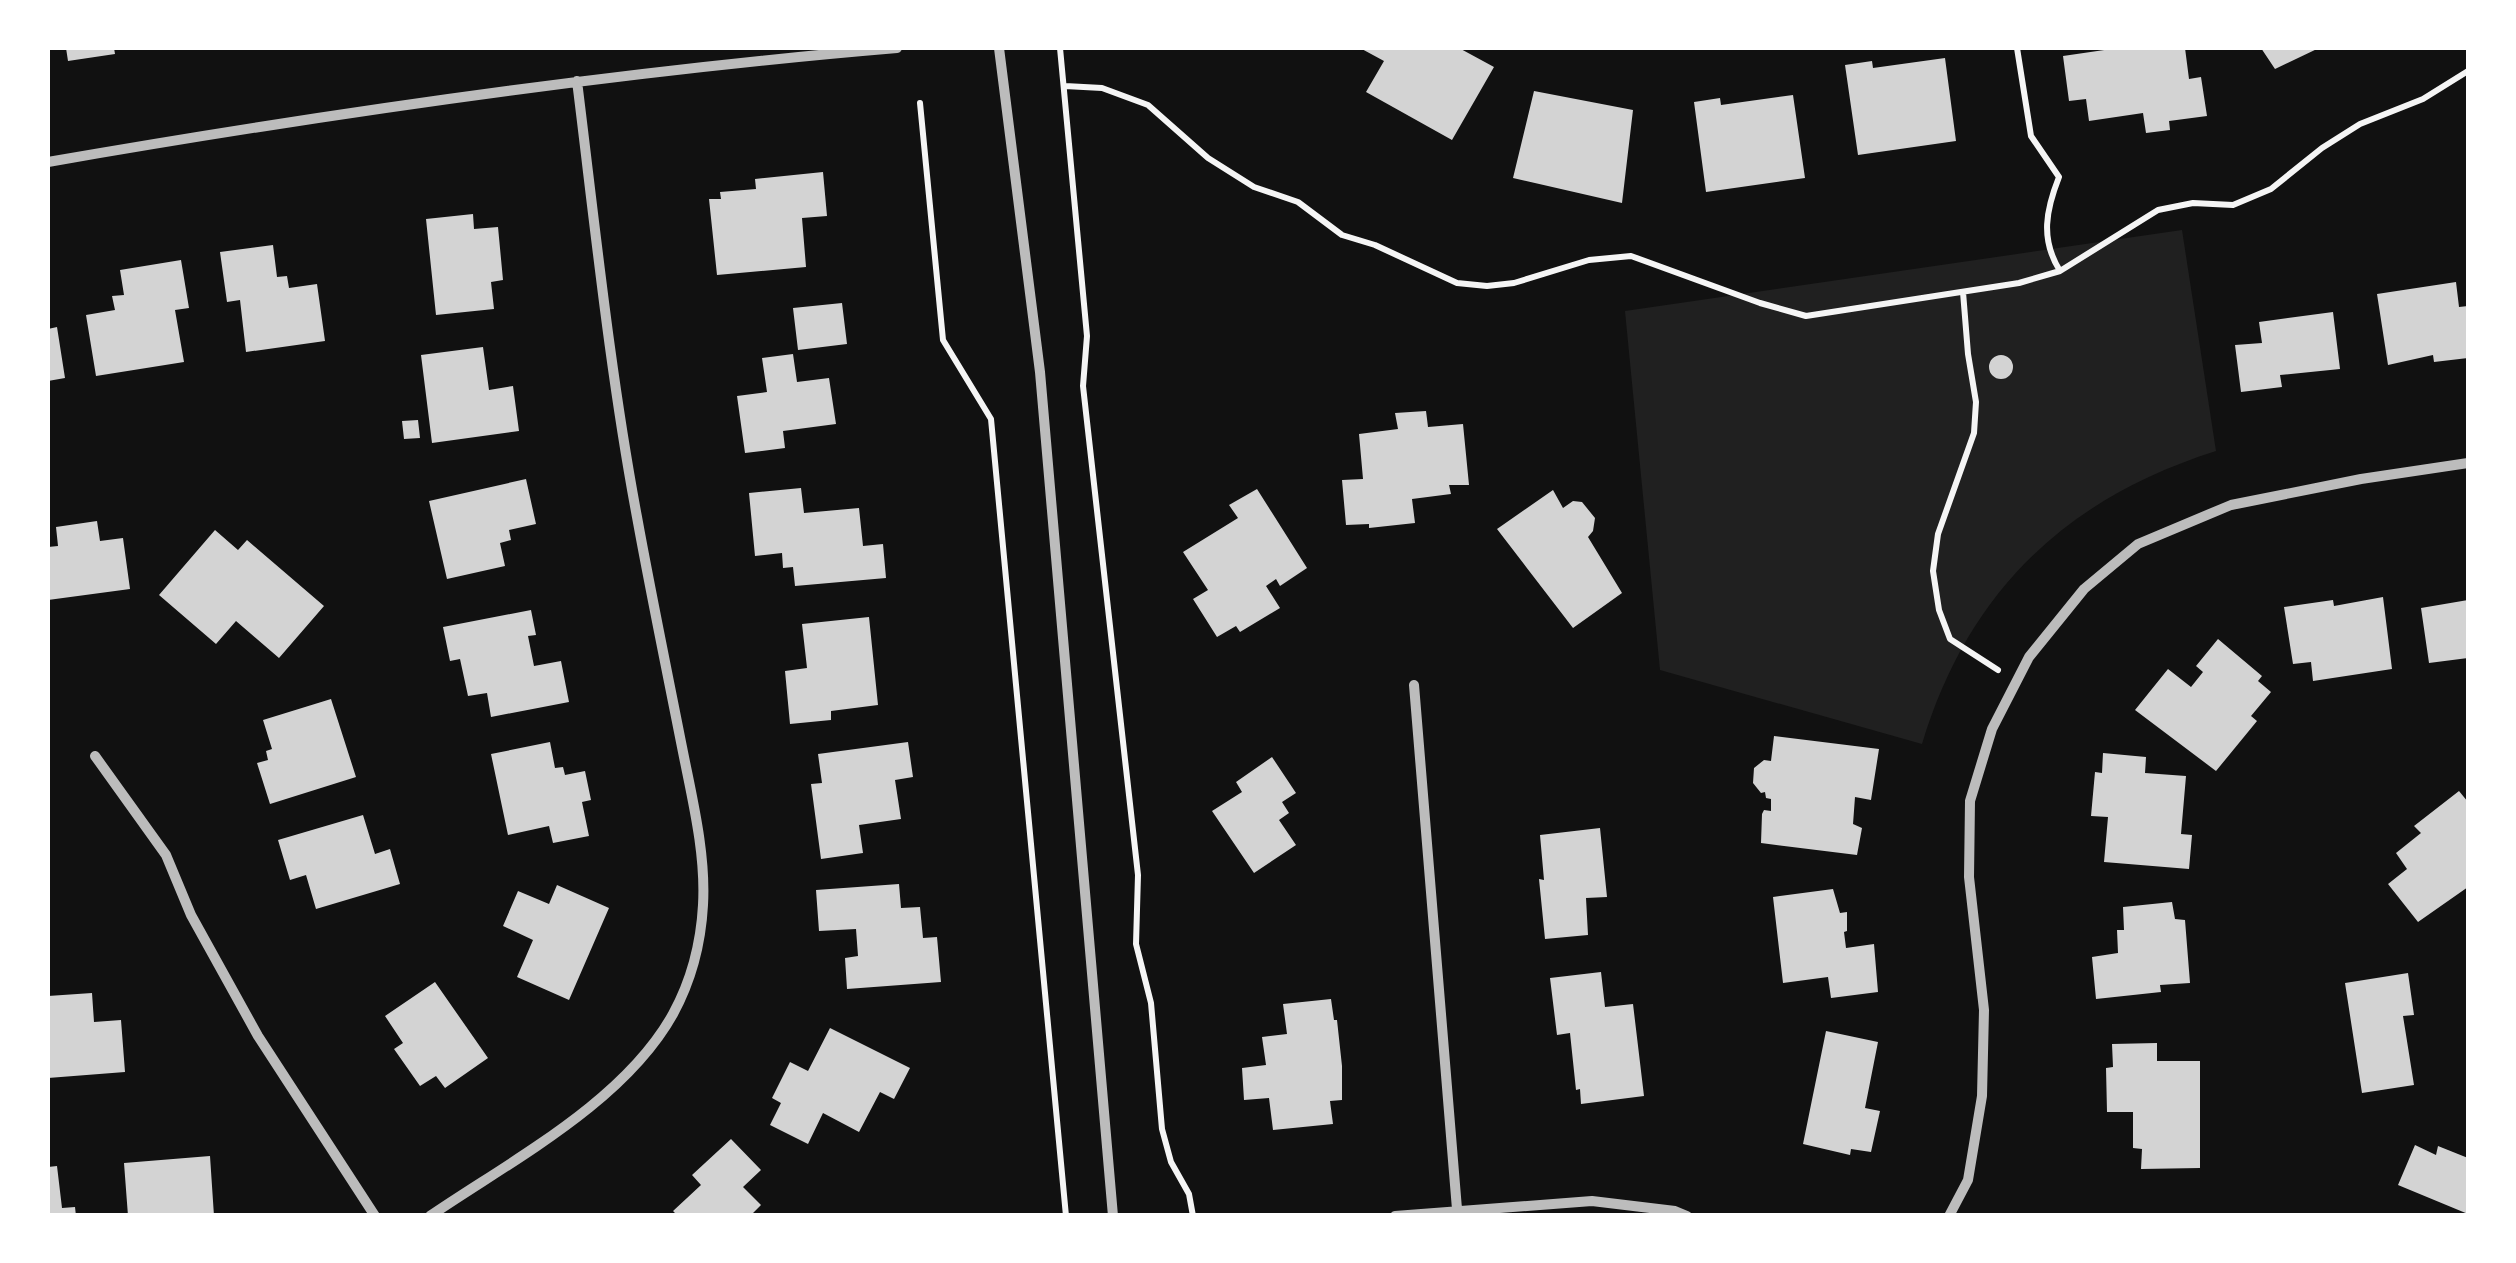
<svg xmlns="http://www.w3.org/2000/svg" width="2516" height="1263" viewBox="0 0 2516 1263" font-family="'Work Sans',sans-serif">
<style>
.green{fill:#202020}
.building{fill:#d3d3d3}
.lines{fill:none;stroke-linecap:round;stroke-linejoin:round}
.path{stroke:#f5f5f5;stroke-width:6}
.minor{stroke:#bcbcbc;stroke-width:10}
</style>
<rect width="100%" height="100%" fill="#111"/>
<path class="green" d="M2182,230L2216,451C2065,499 1968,592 1922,744L1660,670L1625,311Z"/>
<path class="building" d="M66,48H114L115,54L68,61Z
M1360,48H1459L1494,67L1452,140L1366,92L1384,61Z
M2118,48H2185L2189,79L2201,77L2207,116L2169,121L2170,130L2146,133L2143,113L2089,121L2086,99L2069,101L2063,56Z
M2261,48H2319L2275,69Z
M1945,58L1956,141L1858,155L1845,65L1872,61L1873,68Z
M1534,91L1633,110L1622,203L1513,178Z
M1793,95L1805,178L1706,192L1694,102L1720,98L1721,105Z
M823,172L827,216L802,218L806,267L717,275L709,199H721L720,192L756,189L755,179Z
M473,214L474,229L498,227L503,280L491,282L494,309L436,315L426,219Z
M273,245L277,277L287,276L289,288L317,284L325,341L246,352L240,300L227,302L220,252Z
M181,260L189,308L175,310L184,362L96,376L86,315L115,310L112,296L124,295L120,270Z
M2456,282L2459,307L2468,306V358L2434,362L2433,355L2388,365L2377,294Z
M842,303L847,344L798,350L793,308Z
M2333,312L2340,369L2280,375L2282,387L2241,392L2235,345L2262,343L2259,322Z
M57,327L65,378L48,381V329Z
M483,347L489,390L513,386L519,431L432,443L421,355Z
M793,354L797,382L829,378L836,424L783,431L785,448L745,453L737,396L767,392L762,358Z
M1989 367a12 12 0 1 1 24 0a12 12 0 1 1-24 0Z
M1426,411L1428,427L1463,424L1469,485H1449L1451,494L1412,499L1415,523L1369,528V524L1346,525L1342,480L1363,479L1359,434L1398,429L1395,413Z
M418,420L420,438L404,439L402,421Z
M526,479L536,524L509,530L511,540L500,543L505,566L447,579L429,501Z
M801,488L804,513L859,508L863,546L883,544L886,578L795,586L793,567L783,568L782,553L755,556L749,493Z
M1257,489L1307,568L1280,586L1276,579L1266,586L1280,608L1240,632L1236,626L1217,637L1193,599L1208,590L1183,552L1238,518L1229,505Z
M1553,490L1563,508L1573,501L1582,502L1595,518L1593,531L1588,537L1622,593L1573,628L1497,529Z
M97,521L100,541L123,538L130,589L48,600V547L58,546L56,527Z
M215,530L238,550L247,540L324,606L279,658L236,621L216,644L159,595Z
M2383,597L2392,669L2313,681L2311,662L2293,664L2284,607L2333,600L2334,606Z
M2468,600V658L2429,663L2421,608Z
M531,610L536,635L528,636L534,666L561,661L569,702L491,717L487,693L468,696L460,659L450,661L443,627Z
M869,617L878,705L831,711V720L790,724L785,671L807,668L802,624Z
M2218,639L2262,676L2258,681L2271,692L2251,716L2257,721L2216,771L2135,710L2168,669L2191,687L2203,672L2196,666Z
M331,699L356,777L270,804L257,763L268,760L266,751L272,749L263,720Z
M1774,736L1879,749L1871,800L1855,797L1853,824L1862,828L1857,855L1761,843L1762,814L1764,810L1771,811V799L1766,798L1765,792L1761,793L1753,783L1754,768L1764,760L1771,761Z
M550,742L555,768L563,767L565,775L585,771L591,800L582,802L589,836L553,843L549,826L508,835L491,754Z
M908,742L913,777L895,780L901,819L859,825L863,853L821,859L811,784L822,783L818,754Z
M2103,753L2146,757L2145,773L2186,776L2181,834L2192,835L2189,869L2104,862L2108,817L2091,816L2095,772L2102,773Z
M1272,757L1296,793L1282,802L1289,813L1279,820L1296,845L1254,873L1212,811L1242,792L1236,782Z
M2459,791L2468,802V887L2418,922L2388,884L2407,869L2396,853L2421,833L2414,826Z
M363,815L375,854L390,849L400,884L316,909L306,875L290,880L278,840Z
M1600,828L1607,897L1586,898L1588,935L1545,939L1539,879L1544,880L1540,835Z
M899,884L901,908L920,907L923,938L937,937L941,982L847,989L845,958L858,956L856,929L819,931L816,890Z
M557,885L609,908L569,1000L517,977L533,940L503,926L518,891L549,904Z
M1833,889L1840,913L1847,912V931L1844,932L1846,948L1874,944L1878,992L1831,998L1828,977L1783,983L1773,897Z
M2172,902L2175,919L2185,920L2190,983L2160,985L2161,992L2096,999L2092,957L2118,953L2117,930H2124L2123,907Z
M1601,972L1605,1007L1633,1004L1644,1096L1581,1104L1580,1089L1576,1090L1570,1033L1557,1035L1550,978Z
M2408,973L2414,1015L2403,1016L2414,1085L2362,1093L2345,983Z
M435,982L488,1058L445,1088L436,1076L420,1086L394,1049L403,1043L385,1016Z
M92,993L94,1022L121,1020L125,1072L48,1078V996Z
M1331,999L1334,1020H1337L1342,1066V1100L1330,1101L1333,1124L1273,1130L1269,1098L1244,1100L1242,1068L1266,1065L1262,1037L1287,1034L1283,1004Z
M830,1028L910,1068L894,1099L880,1092L859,1132L823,1113L808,1144L770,1125L781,1103L772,1098L790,1062L808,1071Z
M1826,1031L1878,1042L1865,1108L1880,1111L1871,1152L1851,1149L1850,1155L1803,1144Z
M2157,1043V1061H2200V1168L2141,1169L2142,1149L2133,1148V1112H2107L2106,1068L2113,1067L2112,1044Z
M731,1139L761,1170L743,1187L761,1205L750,1216H678L673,1211L701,1185L692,1175Z
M2415,1145L2436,1155L2438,1146L2468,1158V1214L2398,1185Z
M210,1156L214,1216H128L124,1163Z
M57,1166L62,1208L75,1207L76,1216H48V1167Z"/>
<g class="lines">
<path class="path" d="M1060,48L1087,336L1083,386L1138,875L1136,944L1151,1003L1162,1129L1171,1162L1189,1194L1193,1216
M2017,48L2031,136L2059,177C2046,210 2040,239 2060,271
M1065,86L1102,88L1148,105L1208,158L1254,187L1298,202L1342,235L1375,245L1457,283L1487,286L1514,283L1589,260L1631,256L1760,303L1806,316L2019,283L2060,271L2158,210L2193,203L2233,205L2271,189L2322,148L2360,124L2423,99L2468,71
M920,103L943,340L991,419L1066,1216
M1963,292L1968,354L1976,402L1974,433L1938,534L1933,571L1939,610L1950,639L1998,670"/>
<path class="minor" d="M999,48L1040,372L1113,1216
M48,162C330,113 612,72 897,48
M1414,685L1457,1209
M95,756L166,855L191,915L258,1036L375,1216
M430,1216C512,1160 624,1102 673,1014C691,981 701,942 703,905C706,853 692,798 682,747C667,671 651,594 637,517C610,373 595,226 577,81
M1395,1216L1592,1201L1675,1211L1687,1216
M1949,1216L1968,1180L1982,1096L1984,1010L1969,877L1970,801L1992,729L2029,657L2084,589L2138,544L2231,505L2361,479L2468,463"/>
</g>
<rect width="2516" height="1263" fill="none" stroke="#ffffff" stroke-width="100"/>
</svg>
